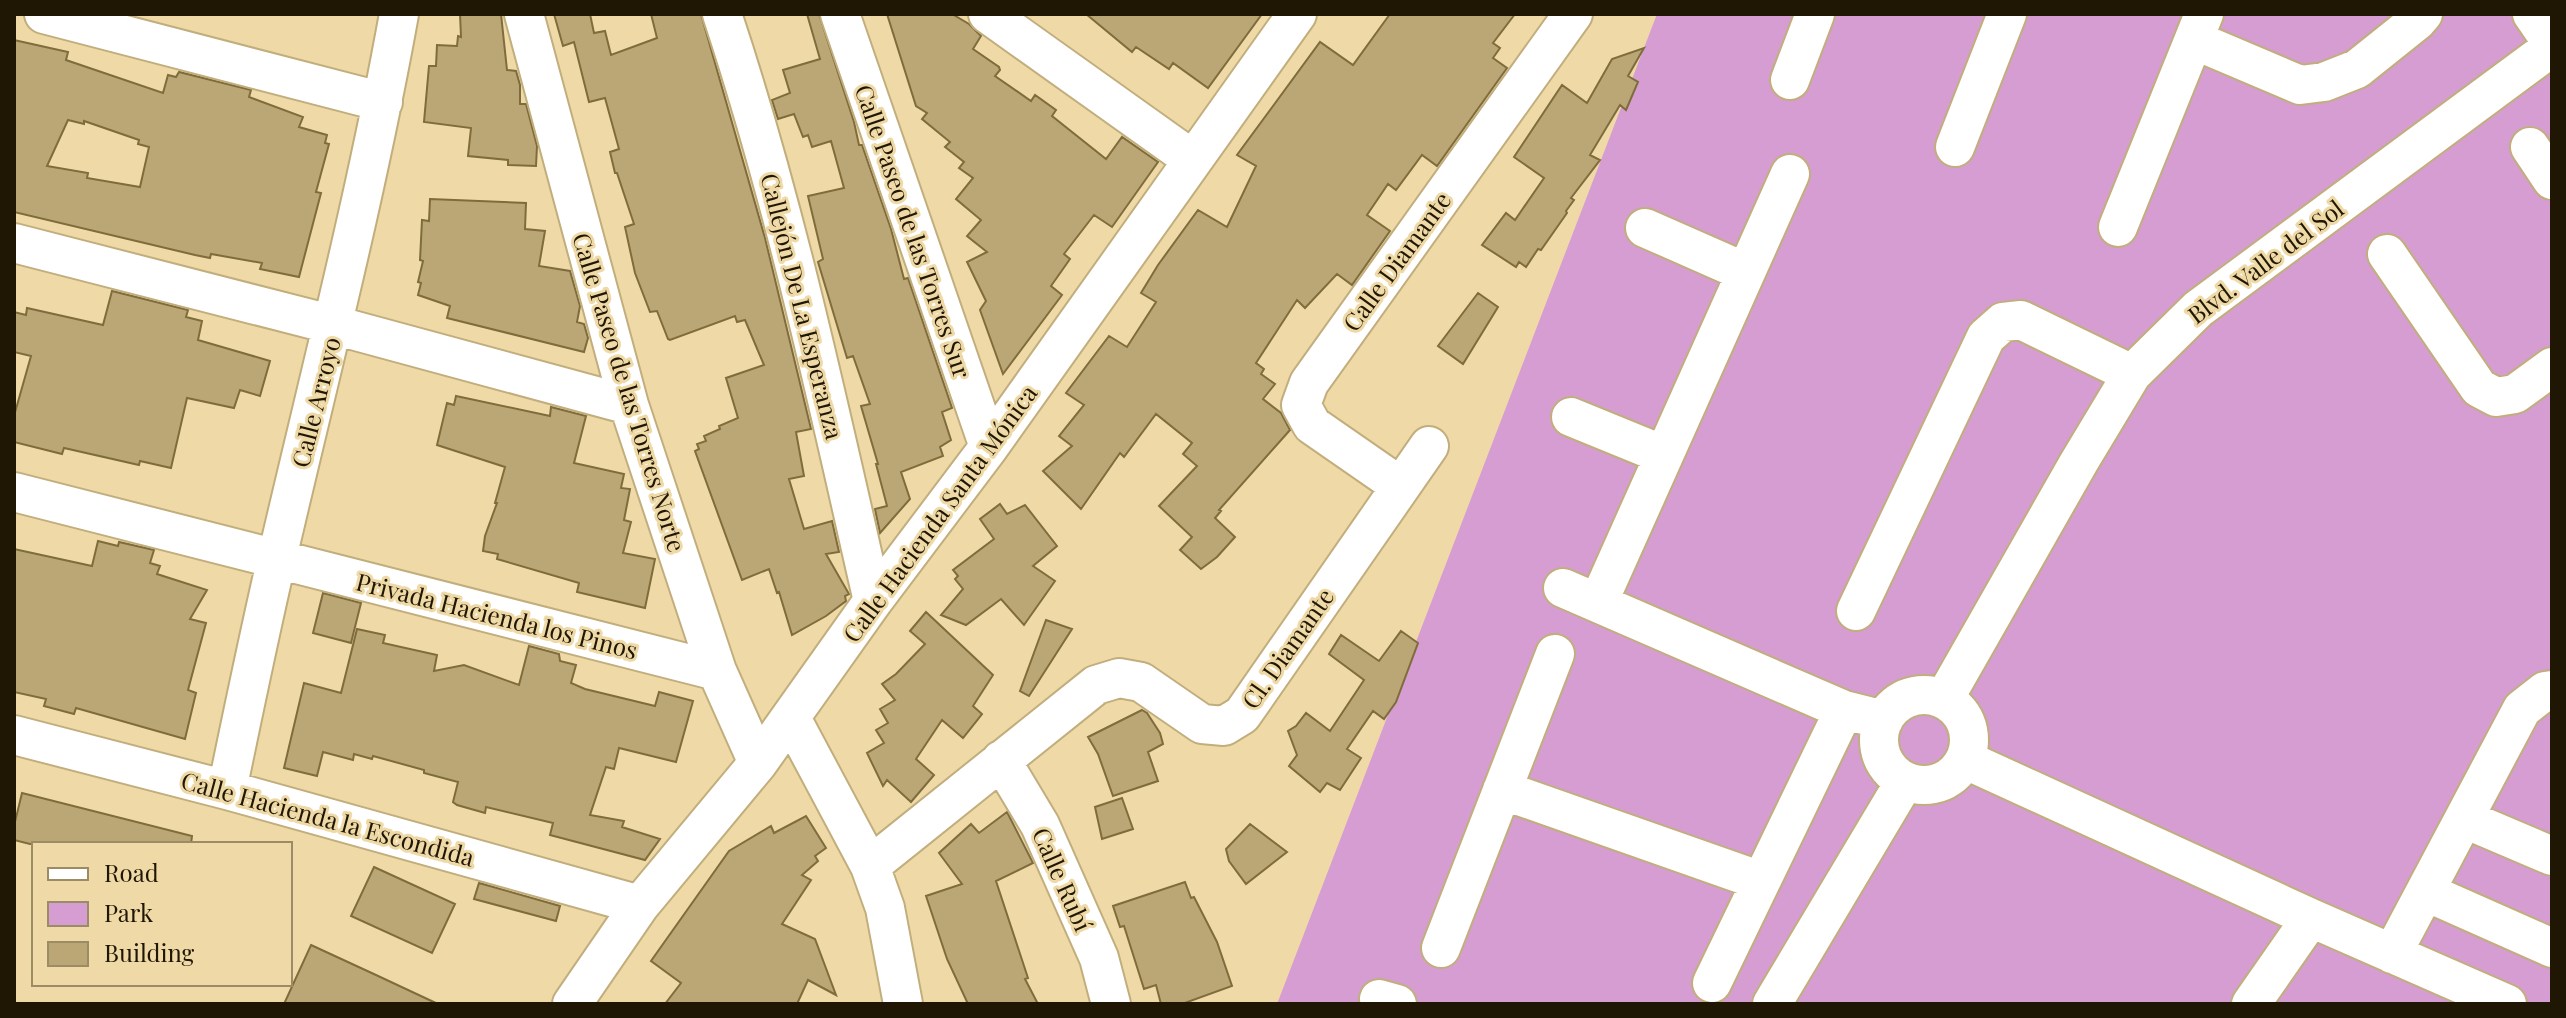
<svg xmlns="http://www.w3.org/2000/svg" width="2566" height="1018" viewBox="0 0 2566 1018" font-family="'Playfair Display',serif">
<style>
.green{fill:#d69dd2}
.building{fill:#bba776;stroke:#7f6c3c;stroke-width:2;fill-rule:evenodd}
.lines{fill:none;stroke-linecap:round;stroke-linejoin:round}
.minor-casing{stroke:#c2ae7d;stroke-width:42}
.minor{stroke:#fff;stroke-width:38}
.labels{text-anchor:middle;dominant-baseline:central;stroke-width:6;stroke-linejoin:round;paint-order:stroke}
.street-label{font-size:24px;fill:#1f1704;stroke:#efdaa7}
</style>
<rect width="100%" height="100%" fill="#efdaa7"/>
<path class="green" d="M1657,14H2552V1004H1277Z"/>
<path class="building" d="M460,14H501L507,70L516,71L520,85V104H526L537,146L536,166L508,165V160L468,156L471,128L424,122L429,66H436L437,45L457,46L458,36L461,37Z
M554,14H590L594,33L605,31L611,55L657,38L651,14H701L765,238L811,429L796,432L804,476L789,479L804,529L832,521L839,552L826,554L849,594L845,596L846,601L826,616L792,635L779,592L777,593L769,569L742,580L695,451L699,449L697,444L706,441L704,436L720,429L719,426L738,418L726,378L764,365L745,320L737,322L735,316L670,340L668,339L657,311L650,312L635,273L625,227L634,224L617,173H615L610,152L619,149L605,98L589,102L574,42L563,46Z
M807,14H819L854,122L859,145H862L891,229L904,279L908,278L952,408L942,412L951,440L940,447L943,456L901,472L910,499L880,533L875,509L887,506L876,464H878L861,406L870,404L853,356L847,358L818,262L823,259L808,196L844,188L831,141L812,147L808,135L803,137L794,114L778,119L772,100L790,93L783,70L820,59Z
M887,14H952L969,24L981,36L973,49L999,67L1000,70L995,76L1031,101L1035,95L1056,110L1052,116L1106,159L1122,137L1158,162L1112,227L1094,215L1064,254L1070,259L1051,286L1062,295L1003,374L980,310L986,301L967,262L987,252L967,236L981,220L956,199L973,178L959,168L964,162L945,147L950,142L922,119L927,113L916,106Z
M1086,14H1262L1208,88L1173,63L1169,69L1136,47L1132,52Z
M1390,14H1515L1493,43L1500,48L1493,58L1507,68L1437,166L1422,155L1396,190L1388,184L1367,215L1390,231L1352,285L1337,274L1305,308L1297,300L1256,363L1264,369L1261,374L1275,384L1263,399L1281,413L1290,430L1219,510L1221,511L1215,518L1235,537L1217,557L1201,569L1180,550L1192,537L1159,506L1197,466L1183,454L1192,443L1156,414L1124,457L1120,453L1081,509L1043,471L1072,446L1059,436L1084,405L1066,393L1109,336L1127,347L1156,302L1141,293L1158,265L1198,210L1227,227L1256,166L1237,155L1320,42L1353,65Z
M14,40L68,52L66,60L163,93L168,75L176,77L179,72L251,90L249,97L303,117L299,127L327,135L325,143L329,144L316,192L321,193L299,277L260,269L262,263L211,254L210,258L195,255L14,212ZM68,120L84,124V121L139,140L138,144L149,147L140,187L87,178L88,173L47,166Z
M1644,48L1628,76L1638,82L1626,110L1620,105L1590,155L1600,160L1571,198L1574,200L1566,211L1567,213L1541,250L1538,249L1526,267L1519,262L1516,267L1482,245L1506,213L1515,220L1544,178L1514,157L1562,85L1587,103L1612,59Z
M430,199L526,203L525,229L545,231L539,266L570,271L580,306L577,322L584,324L588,338L584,352L447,318L450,306L418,295L421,283L418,282L423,261L420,260L422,220L429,221Z
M112,291L188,310L186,317L202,321L198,340L270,361L260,396L240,390L234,408L187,398L171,468L140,461L139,465L64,448L62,454L14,442V416L31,356L14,352V312L26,315L27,308L103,325Z
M1478,293L1498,307L1463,364L1438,346Z
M456,396L550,416L551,407L586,416L574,463L624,474L621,488L630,489L624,520L631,522L623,553L655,559L645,608L577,592L579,583L497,559L498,554L483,551L485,536L497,503H495L505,467L437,445L447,403L454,405Z
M1000,504L1007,514L1025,505L1057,546L1033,566L1055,581L1024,625L1001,599L966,625L941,615L963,589L955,579L958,576L953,570L994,539L980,519Z
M98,541L118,546L119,542L154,550L150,563L160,566L157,574L207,590L190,619L206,623L188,690L196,693L185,739L76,708L74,714L44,706L46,699L14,692V549L92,566Z
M323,593L361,603L351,643L313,633Z
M926,612L993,675L973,706L982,714L963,738L942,720L916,759L934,775L911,802L887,780L883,786L867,753L884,743L876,730L888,723L880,709L895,700L882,684L896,674L925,644L910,631Z
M1046,620L1072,629L1029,696L1020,691Z
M357,629L385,635L383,643L437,655L434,671L464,665L519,685L529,646L559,654L560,661L576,665L571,683L585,689L655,706L659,692L693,701L676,762L619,748L614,769L606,767L590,815L624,821L622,827L660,839L645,860L550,835L553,823L486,807L485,813L457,805L453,802L458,782L424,773V770L373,756L372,759L354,754L353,760L323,752L317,776L284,768L304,683L341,693Z
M1401,631L1418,643L1396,702L1384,719L1373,711L1347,749L1361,758L1340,790L1327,783L1320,792L1289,766L1297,755L1288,731L1296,726L1306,713L1330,731L1364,680L1329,654L1341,635L1379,661Z
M1142,710L1147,713L1160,733L1163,744L1148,752L1158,781L1113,796L1098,754L1088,737Z
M22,793L192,836L191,844H30L14,840V826Z
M1122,798L1133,829L1102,839L1095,807Z
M1007,812L1033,863L996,881L1028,978L1025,979L1038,1004H968L947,959L926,896L962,884L939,853L971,824L979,833Z
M806,816L826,848L815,856L818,861L802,875L811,880L782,924L815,939L836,995L808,980L797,1004H665L681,983L651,961L729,851L771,826L774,833Z
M1250,824L1287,852L1246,884L1229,861L1226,849Z
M374,867L455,904L432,953L351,916Z
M1185,882L1191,898L1194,897L1217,942L1232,986L1182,1004H1161L1156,985L1144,989L1124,926L1120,927L1113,906Z
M479,883L560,906L556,921L474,899Z
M311,945L376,975L438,1004H284Z"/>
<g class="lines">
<defs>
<path id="minor" d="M44,14L383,102
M524,14L629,405L717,671L758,763
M722,14C786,206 828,404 873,601
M840,14L989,447
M988,14L1193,160
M2532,14L2552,43
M2194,40L2300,85L2324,82L2357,69L2417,21L2423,14
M1790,80L1815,14
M1955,147L2007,14
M2530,147L2552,180
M2118,227L2204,14
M1645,228L1745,272
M14,243L334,325L629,405
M2387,254L2479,388L2496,397L2515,394L2552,367
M1571,417L1664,455
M1400,486L1312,425L1301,405L1309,383L1573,14
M14,492L717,671
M1563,588L1844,710L1884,720
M1598,603L1790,174
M1856,611L1986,337L2003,322L2021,320L2132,374
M1879 740a45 45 0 1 1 90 0a45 45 0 1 1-90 0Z
M1944,699L2079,462L2132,374L2198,309L2552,47
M791,718L870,866L885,908L903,1004
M14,735L227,790L640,905
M1001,760L1040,825L1099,958L1111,1004
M1966,760L2311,918L2507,1004
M227,790C243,713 259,635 277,558C319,377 366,197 399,14
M1502,790L1761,881
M2465,819L2552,856
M870,866L1096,685L1119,678L1141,682L1202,724L1224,726L1242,715L1429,446
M2426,892L2552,948
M1441,948L1555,654
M2392,954L2522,709L2545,691L2552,690
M1712,983L1844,710
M1379,999L1397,1004
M572,1004L640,905L758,763L873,601L989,447L1297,14
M1772,1004L1905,781
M2251,1004L2311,918"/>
</defs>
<use href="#minor" class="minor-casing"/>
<use href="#minor" class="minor"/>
</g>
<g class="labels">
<g class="street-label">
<text transform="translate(914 231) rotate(71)">Calle Paseo de las Torres Sur</text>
<text transform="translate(1396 261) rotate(-54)">Calle Diamante</text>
<text transform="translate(2265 261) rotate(-37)">Blvd. Valle del Sol</text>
<text transform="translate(803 306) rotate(76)">Callejón De La Esperanza</text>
<text transform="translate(630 392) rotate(73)">Calle Paseo de las Torres Norte</text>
<text transform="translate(315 402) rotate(-76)">Calle Arroyo</text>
<text transform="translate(939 513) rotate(-54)">Calle Hacienda Santa Mónica</text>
<text transform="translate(497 615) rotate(14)">Privada Hacienda los Pinos</text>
<text transform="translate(1287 648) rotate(-55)">Cl. Diamante</text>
<text transform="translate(328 818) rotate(15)">Calle Hacienda la Escondida</text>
<text transform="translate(1063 879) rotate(66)">Calle Rubí</text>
</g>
</g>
<rect width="2566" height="1018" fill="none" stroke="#1f1704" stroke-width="32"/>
<rect x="32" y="842" width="260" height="144" fill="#efdaa7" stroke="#9c8c66" stroke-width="2"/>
<rect x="48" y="868" width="40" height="12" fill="#ffffff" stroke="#9c8c66" stroke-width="2"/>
<text x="104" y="882" font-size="24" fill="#1f1704">Road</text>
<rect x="48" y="902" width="40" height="24" fill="#d69dd2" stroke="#9c8c66" stroke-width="2"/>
<text x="104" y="922" font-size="24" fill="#1f1704">Park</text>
<rect x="48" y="942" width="40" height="24" fill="#bba776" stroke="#9c8c66" stroke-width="2"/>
<text x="104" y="962" font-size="24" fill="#1f1704">Building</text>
</svg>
